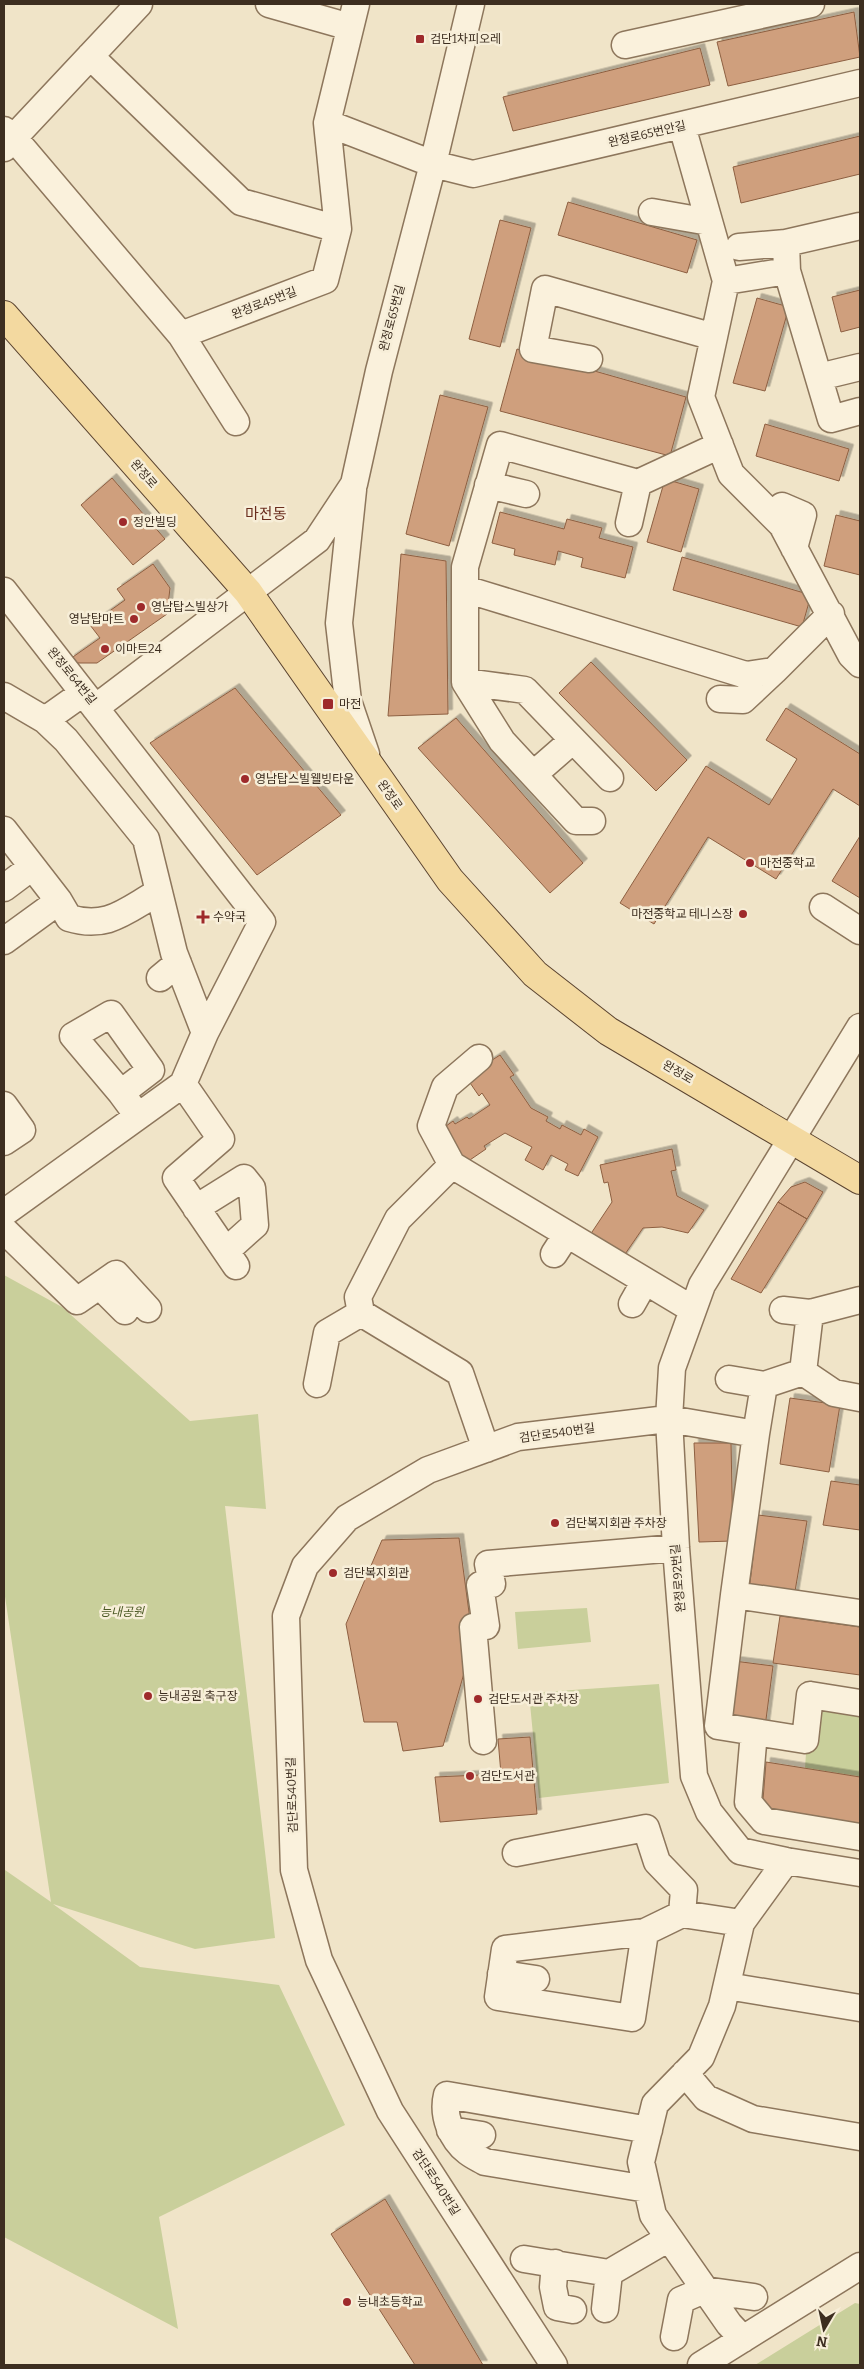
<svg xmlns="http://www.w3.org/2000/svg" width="864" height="2369" viewBox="0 0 864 2369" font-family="Bitter,'Noto Sans KR',serif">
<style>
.green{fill:#c9cf9b}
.building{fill:#cf9f7d;stroke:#8d5f41;filter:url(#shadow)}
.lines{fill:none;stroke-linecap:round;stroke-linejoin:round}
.minor-casing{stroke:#8d765c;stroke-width:29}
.major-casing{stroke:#5b4430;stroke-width:30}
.minor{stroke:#faf1dc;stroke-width:26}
.major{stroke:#f3d9a0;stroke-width:28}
.poi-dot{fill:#9e2a2b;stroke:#f7eed8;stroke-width:2}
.labels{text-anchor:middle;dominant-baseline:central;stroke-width:5;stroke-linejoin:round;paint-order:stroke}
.poi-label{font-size:12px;fill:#3d2e20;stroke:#f7eed8;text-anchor:start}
.street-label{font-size:12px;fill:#3d2e20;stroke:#f7eed8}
.park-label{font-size:12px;font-style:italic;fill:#4d5a26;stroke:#f7eed8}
.quarter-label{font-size:15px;fill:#6b2e1e;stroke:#f7eed8}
</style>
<defs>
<filter id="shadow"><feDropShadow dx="4.5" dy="-4.5" stdDeviation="0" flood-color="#0004"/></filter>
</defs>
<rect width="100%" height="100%" fill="#f0e4c8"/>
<path class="green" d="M4,1275L62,1307L190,1421L258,1414L266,1509L225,1506L275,1938L195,1949L53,1904L140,1967L279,1985L345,2125L159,2217L178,2329L4,2237V1865L5,1870L51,1902L4,1590Z
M587,1608L591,1642L518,1649L515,1612Z
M659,1684L669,1783L539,1798L529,1693Z
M810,1695L860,1703V1777L805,1768Z
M855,2303L860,2304V2365H755Z"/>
<path class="building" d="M854,12L860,57L728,86L717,42Z
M700,48L710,85L513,131L503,97Z
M860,136V174L741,203L733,167Z
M568,202L697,240L687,273L558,235Z
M500,220L531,228L500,347L469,339Z
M860,290V327L841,332L832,297Z
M757,298L789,307L765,391L733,383Z
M517,349L686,397L670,456L500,411Z
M440,395L488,407L449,546L406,534Z
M765,424L849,449L839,481L756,456Z
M112,478L165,539L133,565L81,505Z
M665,479L699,489L681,552L647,542Z
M500,512L564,529L567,519L602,528L599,538L633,547L625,578L581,567L583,558L558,551L555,565L514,555L515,549L492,543Z
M836,515L860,521V575L824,566Z
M401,554L446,561L448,714L388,716Z
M682,557L811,595L802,627L673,590Z
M153,564L170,588L167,614L97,663H72L70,659L100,638L90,625L125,600L117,589Z
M591,662L687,760L656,791L559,693Z
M235,688L341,815L257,875L150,743Z
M786,708L860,754V806L833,789L776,879L708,837L654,924L620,903L706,766L769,805L797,759L766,740Z
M456,718L583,863L550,893L418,748Z
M860,836V898L832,881Z
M500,1055L514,1075L510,1077L531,1108L548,1117L546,1121L560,1129L562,1125L581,1135L584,1129L598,1137L578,1176L565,1170L568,1164L551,1155L543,1170L525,1160L532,1147L505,1133L484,1146L486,1149L464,1164L442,1129L453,1121L455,1124L467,1117L469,1119L490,1105L482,1093L479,1096L466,1077Z
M672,1149L676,1170L671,1171L677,1196L704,1210L688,1233L662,1227L643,1228L621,1260L588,1238L612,1202L608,1182L604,1183L600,1165Z
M805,1182L823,1192L807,1219L778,1202L791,1187Z
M778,1202L807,1219L761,1293L731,1279Z
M790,1398L840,1405L829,1472L780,1464Z
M694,1443H731L733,1541L699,1542Z
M831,1481L860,1485V1530L823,1525Z
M758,1515L807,1521L794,1597L749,1591Z
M459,1538L471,1627V1649L443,1746L403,1751L397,1722H364L346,1624L382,1540Z
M780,1616L860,1627V1675L773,1663Z
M734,1661L773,1666L765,1727L725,1721Z
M530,1737L537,1814L440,1822L435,1777L501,1774L498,1739Z
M766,1762L860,1777V1829L762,1812Z
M385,2199L483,2365H415L331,2234Z"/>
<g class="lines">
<defs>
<path id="minor" d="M269,4L350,27
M625,45L811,4
M90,56L241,202L338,229
M327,123L433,164L473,174L860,83
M682,126L726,281L701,397L731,474L782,525L851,655L860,664
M4,130L13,137L181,335L236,422
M4,148L139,4
M652,212L709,222
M860,226L786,243L787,271L831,419L860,411
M739,247L786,243
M726,281L787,271
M181,335L325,280L338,229L327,123L356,4
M589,359L533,349L545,289L714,337
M819,377L860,367
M488,485L526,494
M353,490L339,623L348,701L366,754
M782,506L803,515L794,548
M629,523L638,483L720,445
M465,589L746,675L774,671L831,614
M4,591L262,922L205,1033
M465,682L525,690L610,778
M4,696L45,720L66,740L146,839L174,953L205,1033L183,1084L4,1213
M720,699L743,700L774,671
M95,708L317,540L354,484L379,371L433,164L471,4
M45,720L83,693
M534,774L573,740
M592,821H576L502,741L465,682V567L500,445L638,483
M4,830L59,901
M4,888L32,867
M823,907L860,931
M4,941L59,901L69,918C108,930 126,910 159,892
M160,978L178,963
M860,1027L702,1285L672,1368L669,1419L676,1548L694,1776L709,1812L740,1851L786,1861L860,1873
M479,1058L445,1087L431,1126L452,1165L692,1309
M183,1084L221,1139L176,1178L236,1266
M121,1093L73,1036L111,1014L151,1070L121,1093L138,1116
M4,1105L22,1130L4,1142
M452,1165L398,1219L358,1297L361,1313L460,1373L486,1449
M196,1208L244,1178L252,1188L255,1225L226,1251
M4,1230L77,1301L116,1274L148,1309
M554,1254L567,1234
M100,1286L125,1311
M632,1304L645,1281
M783,1310L810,1313
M803,1372L834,1393L860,1398
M729,1379L764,1385L756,1434
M317,1384L327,1333L361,1313
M764,1385L803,1372L810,1313L860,1300
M734,1595L718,1726L805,1740L810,1695L860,1703
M754,1732L748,1802L764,1821L860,1837
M483,1741L473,1627L486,1626L480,1585L492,1584L488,1564L676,1548
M516,1853L646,1828L657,1862L684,1890L682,1914L741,1923
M645,1932L505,1949L498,1997L632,2018L645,1932L682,1914
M501,1974L536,1979
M727,1986L860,2008
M685,2073L706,2098L753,2119L860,2137
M450,2130L482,2135
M647,2189L485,2162C480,2159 473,2156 468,2152C451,2139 442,2115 447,2095L649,2130
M524,2259L609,2273L669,2238
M555,2263L553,2287L557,2307L573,2310
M605,2309L609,2273
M674,2337L681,2300L704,2290L754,2297
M743,2339L729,2324L653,2215L641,2162L655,2104L701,2057L722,2006L741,1923L786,1861
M554,2365L390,2111L319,1960L294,1870L286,1616L305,1566L347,1518L428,1470L518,1437L659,1420L669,1419L756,1434L734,1595L860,1613
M701,2365L860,2266"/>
<path id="major" d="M4,315L248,592L450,880L535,974L608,1031L860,1180"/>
</defs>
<use href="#minor" class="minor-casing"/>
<use href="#major" class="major-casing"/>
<use href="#minor" class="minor"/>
<use href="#major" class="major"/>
</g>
<g class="poi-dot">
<rect x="415" y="34" width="10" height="10" rx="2.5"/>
<circle cx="123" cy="522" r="5"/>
<circle cx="141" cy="607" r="5"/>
<circle cx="134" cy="619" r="5"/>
<circle cx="105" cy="649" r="5"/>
<rect x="322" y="698" width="12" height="12" rx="2.5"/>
<circle cx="245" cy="779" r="5"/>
<circle cx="750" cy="863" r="5"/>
<circle cx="743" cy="914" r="5"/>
<path d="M200.5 909.5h5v5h5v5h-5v5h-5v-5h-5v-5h5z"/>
<circle cx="555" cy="1523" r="5"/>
<circle cx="333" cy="1573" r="5"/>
<circle cx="148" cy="1696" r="5"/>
<circle cx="478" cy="1699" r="5"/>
<circle cx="470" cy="1776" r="5"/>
<circle cx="347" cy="2302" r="5"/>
</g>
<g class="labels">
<g class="poi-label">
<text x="430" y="39">검단1차피오레</text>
<text x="133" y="522">정안빌딩</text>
<text x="151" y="607">영남탑스빌상가</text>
<text x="124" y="619" text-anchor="end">영남탑마트</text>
<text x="115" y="649">이마트24</text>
<text x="339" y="704">마전</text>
<text x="255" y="779">영남탑스빌웰빙타운</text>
<text x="760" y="863">마전중학교</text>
<text x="733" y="914" text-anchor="end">마전중학교 테니스장</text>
<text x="213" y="917">수약국</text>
<text x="565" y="1523">검단복지회관 주차장</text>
<text x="343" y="1573">검단복지회관</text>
<text x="158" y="1696">능내공원 축구장</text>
<text x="488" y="1699">검단도서관 주차장</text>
<text x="480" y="1776">검단도서관</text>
<text x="357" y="2302">능내초등학교</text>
</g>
<g class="street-label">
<text transform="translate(647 134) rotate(-13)">완정로65번안길</text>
<text transform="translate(264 303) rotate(-21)">완정로45번길</text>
<text transform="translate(392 318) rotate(-75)">완정로65번길</text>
<text transform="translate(144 474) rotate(49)">완정로</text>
<text transform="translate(72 676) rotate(51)">완정로64번길</text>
<text transform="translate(390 795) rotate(55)">완정로</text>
<text transform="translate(678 1072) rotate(31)">완정로</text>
<text transform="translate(557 1433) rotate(-8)">검단로540번길</text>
<text transform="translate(678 1578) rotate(-95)">완정로92번길</text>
<text transform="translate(292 1795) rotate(-92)">검단로540번길</text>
<text transform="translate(436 2182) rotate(57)">검단로540번길</text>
</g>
<g class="park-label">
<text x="122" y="1612">능내공원</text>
</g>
<g class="quarter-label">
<text x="266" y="514">마전동</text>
</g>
</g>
<rect width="864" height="2369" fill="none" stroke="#3d2e20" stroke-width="10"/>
<g transform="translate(824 2329) rotate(189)" stroke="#f7eed8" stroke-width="4" paint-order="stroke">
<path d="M0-4L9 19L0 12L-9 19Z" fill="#3d2e20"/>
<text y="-8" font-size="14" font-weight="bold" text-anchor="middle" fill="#3d2e20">N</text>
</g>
</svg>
